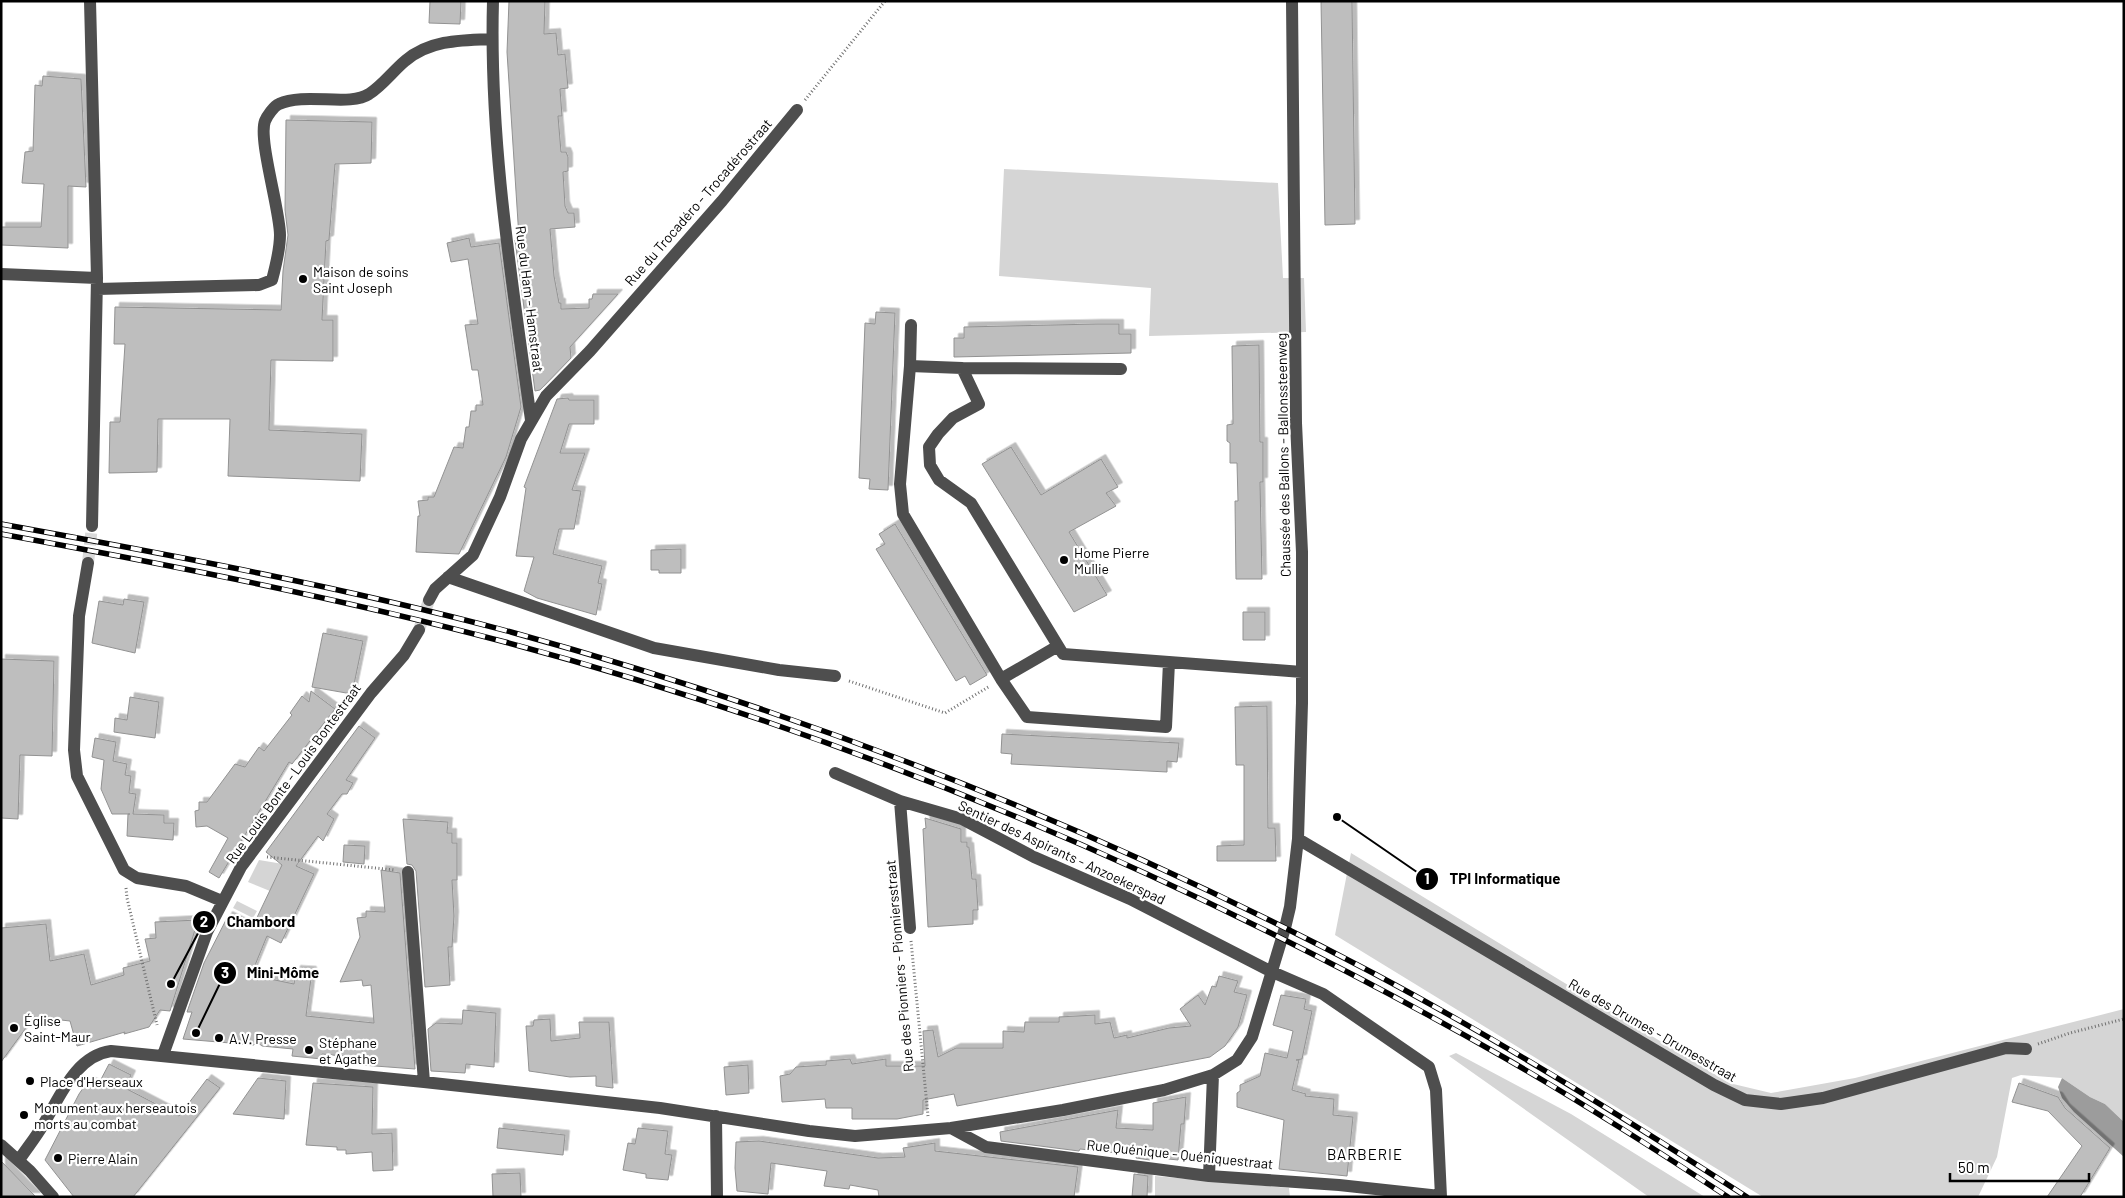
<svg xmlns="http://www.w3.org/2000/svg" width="2125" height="1198" viewBox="0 0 2125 1198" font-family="Barlow,sans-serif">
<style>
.green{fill:#d5d5d5}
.water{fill:#9c9c9c}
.building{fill:#bebebe;stroke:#929292;filter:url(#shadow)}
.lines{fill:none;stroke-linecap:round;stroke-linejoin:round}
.minor-tunnel{stroke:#d9d9d9;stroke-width:12;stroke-dasharray:12 6;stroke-linecap:butt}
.path{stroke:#707070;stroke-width:3;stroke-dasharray:1 2.5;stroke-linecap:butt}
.minor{stroke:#4e4e4e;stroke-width:12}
.rail-casing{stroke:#000;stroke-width:5.5}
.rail{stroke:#fff;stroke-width:4;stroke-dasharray:11;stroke-linecap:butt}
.poi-dot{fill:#000;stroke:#fff;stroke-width:2}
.labels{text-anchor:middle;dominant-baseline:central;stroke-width:4.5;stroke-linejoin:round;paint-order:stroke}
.street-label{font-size:14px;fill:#000;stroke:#fff}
.poi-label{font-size:14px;fill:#000;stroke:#fff;text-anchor:start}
.neighbourhood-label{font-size:15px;letter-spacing:1px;fill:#000;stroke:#fff}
.leader{fill:none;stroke:#000;stroke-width:2}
.callout-dot{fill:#000;stroke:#fff;stroke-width:2}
.mark-label{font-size:15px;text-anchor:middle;font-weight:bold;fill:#fff}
.callout-label{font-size:15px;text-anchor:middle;font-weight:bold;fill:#000;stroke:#fff;stroke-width:4.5;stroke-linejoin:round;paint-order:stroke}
</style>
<defs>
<filter id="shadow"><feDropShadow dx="4.5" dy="-4.5" stdDeviation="0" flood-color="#0004"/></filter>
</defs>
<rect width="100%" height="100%" fill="#fff"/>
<path class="green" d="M1004,169L1278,183L1283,278H1304L1306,332L1149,336L1151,288L999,276Z
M1351,853L1729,1083L1771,1093L1855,1078L2124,1009V1122L2105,1104L2090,1097L2062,1078L2021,1075L2012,1078L1997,1157L1978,1197H1763L1335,935Z
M259,860L283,864L270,891L248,882Z
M237,901L257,911L253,918L233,908Z
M1456,1053L1571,1114L1705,1197H1649L1449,1056Z
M1155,1176L1289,1188L1290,1197H1155Z"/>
<path class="water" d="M2062,1078L2090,1097L2105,1104L2124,1122V1157L2074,1112L2062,1098L2058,1087Z"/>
<path class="building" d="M430,1H461L460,24L429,23Z
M509,1H545L544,34L556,33L558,55L565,54L568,88L560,89L562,116H558L561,152H566L568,157V171L563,172L565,206L568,213H574L575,227L550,229L554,276L559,303H561V309L589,308V299H592L593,294H618L570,347L571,358L540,390L535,391L515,240L519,238L507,52Z
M1321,1H1352L1355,224L1325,225Z
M43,76L81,79L86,187L68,186V248L1,245V227H41L44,184L22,183L25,152L33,151L35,85L42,86Z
M286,120L372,122L371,163L335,164L329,240L326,241L322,320H333V361L271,360L269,430L362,434L360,481L228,476L230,419H158L157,472L109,473L110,422H120L125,344H114L115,307L281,310L283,271L288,235L285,210Z
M469,238L471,247L499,243L521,407L506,457L459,554L416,552L418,516H420L418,501L428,500V497H434L454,447L463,448L466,427H469L471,411H476V405H483L478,370H472L465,325L478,324L468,259L451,262L447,243Z
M876,312L895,313L888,490L869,489L870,479L859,478L865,323L875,324Z
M1097,324H1119V334H1131V353L954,357V338H964V327Z
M1259,345L1260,442H1263V482H1260L1262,579H1236L1235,501H1238L1237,463H1230V443L1227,441V425L1233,424L1232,346Z
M568,398L569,400H594V424H569L560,453H585L572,490L581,491L574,529H559L553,554L602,566L598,583L602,584L596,615L537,598L524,591L534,557L516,556L526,488L524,487L557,399Z
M1011,447L1041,495L1101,459L1118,487L1106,493L1116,506L1069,532L1107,595L1074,612L982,464Z
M895,524L987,675L970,685L965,676L956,681L876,549L885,544L879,534Z
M681,549V573H659V570H651V550Z
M124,599L144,602L135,653L92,643L99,601L123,605Z
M1243,612H1265V640H1243Z
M323,633L363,641L352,694L312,687Z
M1,659L54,661L52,756L20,755L18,819L1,818Z
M311,691L335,709L292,764L289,762L219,878L209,872L228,838L207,826L196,827L195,811L199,810V802H207L235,764L245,767L259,747L264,751L292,715L290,713L302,696L309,702Z
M130,697L159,702L155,738L114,732L115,718L127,720Z
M1267,706L1268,828H1275L1276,861H1217V846L1244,845V765H1236L1235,707Z
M359,726L375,738L346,780L353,783L347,794H342L327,814L334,819L323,841L318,836L296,866L314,874L281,943L267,936L251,975L294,984L296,970L312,971L306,1016L374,1023L371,985L363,986L362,980L340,982L360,937L357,918L366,917V911L385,912L381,870L400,873L415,1069L362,1065L363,1058L322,1054V1059L292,1056L293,1049L262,1046L257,1042L254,1045L183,1039L192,1012H187L204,963L228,916L252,928L282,865L266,852Z
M1002,734L1179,743L1177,762L1167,761V772L1011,764L1012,754L1001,753Z
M95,738L116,742L113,761L127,764L125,775L131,776L129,793L136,794L133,814L164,815V823H174L173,840L127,836L128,814H130H112L101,789L104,760L92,757Z
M925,818L961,829V842H967V847H969L972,879H976L978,910H973V924L928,927L923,829L926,828Z
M403,819L448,822L447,833H452V843H457V880H452L454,916L452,947H448L450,985L425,987L416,871L412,865L407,864Z
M344,845L365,846L364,864L343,862Z
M198,920L170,1011L160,1010L149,1027L124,1034L125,1032L77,1046L70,1021L34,1017L1,1062V928L46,924L50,961L84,954L91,985L124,975L123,968L150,961L145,939L156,938L155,922Z
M1219,976L1238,981L1234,992L1247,995L1238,1027L1225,1046L1210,1057L957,1106L954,1094L923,1100V1114L897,1119H852V1108H826L825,1099L782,1102L780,1076L790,1074L796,1067L826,1065V1061L850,1059L852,1064L886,1059V1066H925L923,1031L933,1030L938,1057L956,1048H1003V1031L1024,1032L1025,1022H1059V1017L1095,1015V1024L1110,1022L1114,1038L1127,1035V1038L1169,1028L1191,1026L1180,1009L1198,995L1205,1005L1212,986L1216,987Z
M1281,995L1306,999L1304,1009L1312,1011L1302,1059L1296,1060H1299L1292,1090L1306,1094L1305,1096L1334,1099L1333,1115L1353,1117L1347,1176L1279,1169L1284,1120L1237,1107V1093L1240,1091V1085L1260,1076L1265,1053L1287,1058L1293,1031L1273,1025Z
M463,1010L496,1013L494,1067L466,1064L465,1073L431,1071L428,1029L436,1023L462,1024Z
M550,1019L551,1041L580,1038L579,1022H609L613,1088L596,1086V1076L570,1077L529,1071L526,1026H533L534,1020Z
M109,1064L131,1075L125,1088L179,1116L207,1079L220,1088L133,1197H74L45,1160L79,1094L88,1081L98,1085Z
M748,1065L749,1093L726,1095L724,1067Z
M258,1078L286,1081L284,1119L233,1114Z
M313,1083L373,1087L372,1134L392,1133L393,1170L373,1171L372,1152L346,1154V1150H337V1147L306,1145Z
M2019,1083L2058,1097L2065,1108L2110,1148L2080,1197H2047L2082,1146L2048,1111L2012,1102Z
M1186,1097L1184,1124H1181L1178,1160L1150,1157V1160L1136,1158L1137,1155L1080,1149L1079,1151L1001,1141L1000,1132L1118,1110L1116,1128L1153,1130V1103Z
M499,1128L565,1135L563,1155L497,1148Z
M638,1128L668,1131L665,1154L672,1155L668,1180L646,1178V1174L623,1170L628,1143L635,1144Z
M759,1141L878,1158L905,1157L903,1148L935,1143V1151L1078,1167L1074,1197H879L878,1190L850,1185L849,1189L824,1186L827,1171L771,1163L768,1194L737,1191L735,1168L736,1142Z
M1,1161L36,1197H1Z
M520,1173L521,1197H493L492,1174Z
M1134,1174L1148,1176L1147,1197H1132Z"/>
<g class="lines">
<path class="minor-tunnel" d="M88,563L92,526
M419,630L429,600"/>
<path class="path" d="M805,100L885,1
M849,681L945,713L990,686
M267,857L395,870
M126,888L127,898L157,1025
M911,941L928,1116
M2038,1044L2070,1033L2124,1019"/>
<path class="minor" d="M90,1L97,278L92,526
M493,1C489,142 512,281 531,420
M1,274L97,278
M97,289L259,285L272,280C276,265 280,250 280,235C280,210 258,139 265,121C267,116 274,106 279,104C305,92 350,107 369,94C382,86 393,71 405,61C429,40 461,40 492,39
M910,366L911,325
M962,368L1121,369
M88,563L79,616L74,750L77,776L124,870L137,878L186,886L222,901
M448,577L654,648L779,670L835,676
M429,600L435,589L473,555L500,497L521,439L546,396L590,351L722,201L797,110
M1169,662L1166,727L1027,717L1001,679L903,514L900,484L910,366L962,368L979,404L953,418L938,434L929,447L930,465L939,480L971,503L1063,654L1302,672
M1001,679L1058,646
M835,773L900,801L962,819L1034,857L1130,899L1270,971L1323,994L1429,1067L1436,1090L1441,1197
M900,801L910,928
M1298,839L1714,1085L1745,1100L1781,1104L1823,1098L2006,1048L2026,1049
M408,872L424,1082
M163,1055L207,932L241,867L371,693L404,655L419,630
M716,1116L717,1197
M951,1128L986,1147L1209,1176L1339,1185L1440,1196
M1,1145L30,1171L53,1197
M19,1160C27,1148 36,1137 43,1125C60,1097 75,1056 111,1051L424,1082L660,1108L809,1131L855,1136L951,1128L1063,1110L1164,1090L1213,1075L1237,1060L1252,1037L1285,928L1290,907L1298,839L1302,703V552L1296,423L1292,1
M1209,1176L1213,1075"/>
<defs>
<path id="rail" d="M1,524C172,555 343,587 511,632C809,714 1100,829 1373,973C1501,1041 1625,1118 1747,1197
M1,534C170,565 339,598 505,642C854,735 1192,879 1505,1058C1581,1102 1655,1149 1728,1197"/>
</defs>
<use href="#rail" class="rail-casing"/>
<use href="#rail" class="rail"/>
</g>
<g class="poi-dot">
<circle cx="303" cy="279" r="5"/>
<circle cx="1064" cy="560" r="5"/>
<circle cx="14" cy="1028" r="5"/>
<circle cx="219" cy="1038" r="5"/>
<circle cx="309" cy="1050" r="5"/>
<circle cx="30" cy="1081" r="5"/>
<circle cx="24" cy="1115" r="5"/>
<circle cx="58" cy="1158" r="5"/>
</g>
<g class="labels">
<g class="street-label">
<text transform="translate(698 202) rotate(-49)">Rue du Trocadéro - Trocadérostraat</text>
<text transform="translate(530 299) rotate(83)">Rue du Ham - Hamstraat</text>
<text transform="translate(1283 455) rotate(-91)">Chaussée des Ballons - Ballonssteenweg</text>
<text transform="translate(293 773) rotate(-54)">Rue Louis Bonte - Louis Bontestraat</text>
<text transform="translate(1062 852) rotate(25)">Sentier des Aspirants - Anzoekerspad</text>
<text transform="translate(899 966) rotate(-95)">Rue des Pionniers - Pionniersstraat</text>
<text transform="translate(1653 1030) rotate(30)">Rue des Drumes - Drumesstraat</text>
<text transform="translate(1180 1154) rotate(6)">Rue Quénique - Quéniquestraat</text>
</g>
<g class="poi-label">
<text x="313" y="271">Maison de soins<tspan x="313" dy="16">Saint Joseph</tspan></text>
<text x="1074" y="552">Home Pierre<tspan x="1074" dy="16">Mullie</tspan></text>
<text x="24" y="1020">Église<tspan x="24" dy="16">Saint-Maur</tspan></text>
<text x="229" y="1038">A.V. Presse</text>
<text x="319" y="1042">Stéphane<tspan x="319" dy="16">et Agathe</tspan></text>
<text x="40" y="1081">Place d'Herseaux</text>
<text x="34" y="1107">Monument aux herseautois<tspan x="34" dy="16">morts au combat</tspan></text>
<text x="68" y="1158">Pierre Alain</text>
</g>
<g class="neighbourhood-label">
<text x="1365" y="1154">BARBERIE</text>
</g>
</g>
<path class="leader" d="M1337 817L1427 879M171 984L204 922M196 1033L225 973"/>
<g class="callout-dot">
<circle cx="1337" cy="817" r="5"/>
<circle cx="171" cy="984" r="5"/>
<circle cx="196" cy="1033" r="5"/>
<circle cx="1427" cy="879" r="12"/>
<circle cx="204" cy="922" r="12"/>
<circle cx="225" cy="973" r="12"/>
</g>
<g class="mark-label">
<text x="1427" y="884">1</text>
<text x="204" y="927">2</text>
<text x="225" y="978">3</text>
</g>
<g class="callout-label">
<text x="1505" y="884">TPI Informatique</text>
<text x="261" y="927">Chambord</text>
<text x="283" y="978">Mini-Môme</text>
</g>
<rect width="2125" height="1198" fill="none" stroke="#000000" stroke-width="5"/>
<path d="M1950 1173v8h139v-8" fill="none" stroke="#000000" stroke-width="2.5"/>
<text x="1958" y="1173" font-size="15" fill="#000000" stroke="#ffffff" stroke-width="4" paint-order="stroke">50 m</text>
</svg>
